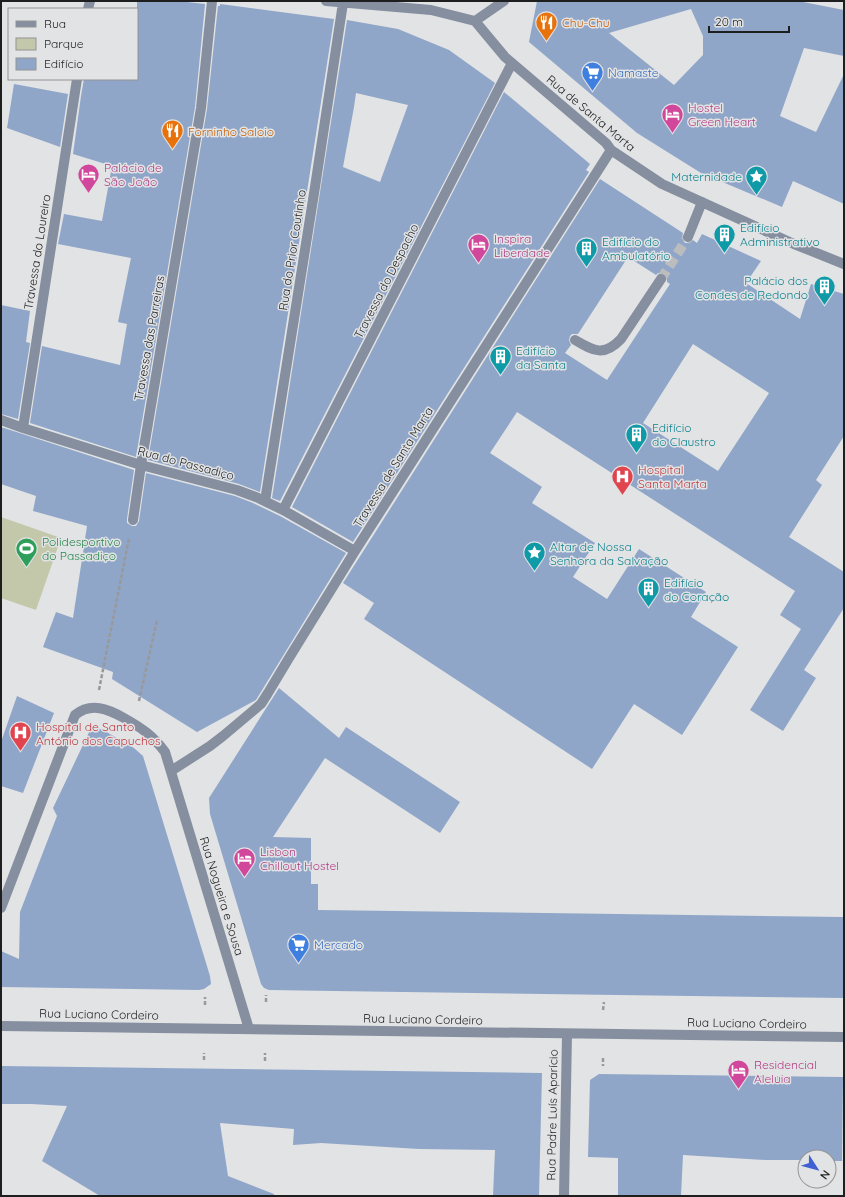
<svg xmlns="http://www.w3.org/2000/svg" width="845" height="1197" viewBox="0 0 845 1197" font-family="Quicksand,sans-serif">
<style>
.green{fill:#c3c8ab}
.building{fill:#8fa6c9;fill-rule:evenodd}
.lines{fill:none;stroke-linecap:round;stroke-linejoin:round}
.minor-tunnel{stroke:#bbbcbd;stroke-width:10;stroke-dasharray:10 5;stroke-linecap:butt}
.path{stroke:#98999a;stroke-width:2.5;stroke-dasharray:4 2;stroke-linecap:butt}
.minor{stroke:#868f9f;stroke-width:10}
.labels{text-anchor:middle;dominant-baseline:central;stroke-width:3;stroke-linejoin:round;paint-order:stroke}
.food-label{font-size:12px;fill:#c56008;stroke:#e2e3e4;text-anchor:start}
.shop-label{font-size:12px;fill:#366cbe;stroke:#e2e3e4;text-anchor:start}
.hotel-label{font-size:12px;fill:#b23c85;stroke:#e2e3e4;text-anchor:start}
.street-label{font-size:12px;fill:#1e1e1f;stroke:#e2e3e4}
.culture-label{font-size:12px;fill:#0d838f;stroke:#e2e3e4;text-anchor:start}
.health-label{font-size:12px;fill:#be3a42;stroke:#e2e3e4;text-anchor:start}
.leisure-label{font-size:12px;fill:#27864d;stroke:#e2e3e4;text-anchor:start}
</style>
<rect width="100%" height="100%" fill="#e2e3e4"/>
<path class="green" d="M1,517L61,538L36,610L1,598Z"/>
<path class="building" d="M137,1H178L205,4L195,107L136,457L30,423L42,346L120,365L127,324L118,322L131,258L58,244L64,214L102,221L112,166L73,154L81,96L84,79H137Z
M537,1H798L844,10V56L804,48L780,116L816,132L844,74V204L793,181L782,207L701,173L637,133L529,42ZM691,9L703,36V55L674,85L609,33Z
M220,4L334,19L260,492L239,484L148,460L207,109L218,6H220Z
M347,20L398,29L449,50L495,83L280,501L272,498ZM356,93L408,105L380,182L343,167L354,107Z
M14,84L68,94L60,147L7,128Z
M504,92L590,164L586,170L589,172L353,542L292,507Z
M600,179L683,233L682,238L685,243H689L693,240L697,243L702,234L761,261L746,283L800,319L811,284L844,294V436L816,480L822,485L789,537L844,572V608L804,670L816,678L783,731L750,710L801,629L780,615L795,591L517,412L490,453L542,487L532,503L595,543L573,577L607,599L639,549L706,592L691,617L738,647L682,735L634,704L592,769L364,619L374,603L343,583ZM628,257L656,275L658,273H664L667,276V282L670,284L607,380L565,353L571,345L569,340L570,336L572,334H578ZM693,344L769,393L718,471L643,423Z
M1,305L30,311L26,342L30,343L18,419L1,414Z
M1,427L134,470L127,519V523L132,526H136L139,521L146,473L235,496L253,503L280,516L346,553L256,700L197,732L112,679L113,672L43,647L56,612L73,618L87,526L33,511L36,496L1,484Z
M279,688L339,738L346,727L460,802L440,833L325,758L273,837L311,838V884H318V910L844,917V998L333,991L269,990L264,988L261,984L210,814L209,798Z
M17,696L54,713L23,793L1,786V742Z
M92,726L103,730L134,748L143,756L210,976L211,984L204,989L199,990L1,987V951L19,959L20,912L57,816L53,808Z
M1,1066L542,1073L539,1196H493L495,1150L419,1149L321,1143L293,1145L294,1129L220,1123L228,1176L274,1194V1196H100L42,1161L67,1106L31,1104H1Z
M599,1074L843,1077L842,1161H829V1157H805V1160H766L683,1155L681,1196H618V1158L588,1157L590,1080Z"/>
<g class="lines">
<path class="minor-tunnel" d="M661,279L688,237"/>
<path class="path" d="M99,690L129,538
M139,701L157,620
M266,1002V995
M205,1005V997
M603,1010L604,1002
M603,1058V1066
M204,1060V1053
M265,1061V1053"/>
<path class="minor" d="M326,1L431,10L475,21L505,57L606,143L611,150L662,184L794,244L844,264
M88,9L90,1
M475,21L504,1
M688,237L702,202
M575,340C594,351 604,357 621,339L661,279
M1,420L23,428L141,465L237,490L256,497L283,510L355,551
M23,428L77,79
M265,501L315,187L343,3
M283,510L512,63
M133,520L141,465L201,108L212,1
M171,771L210,746L223,736L261,704L268,693L289,658L355,551L611,150
M1,908L75,715C91,702 108,709 124,718C142,728 153,736 165,752L249,1029
M1,1026L844,1037
M564,1196L567,1034"/>
</g>
<defs>
<symbol id="restaurant-pin" viewBox="-11 -11 22 30"><path d="M0 17L-7.5 6A9.5 9.5 0 1 1 7.5 6Z" fill="#e8710a" stroke="#e2e3e4"/><path d="M-5-6h1v4h1v-4h1v4h1v-4h1v5L-1.5 .5V6h-2V.5L-5-1ZM5-6V6H3V1.5H1.5Q1.5-4 5-6Z" fill="#fff"/></symbol>
<symbol id="supermarket-pin" viewBox="-11 -11 22 30"><path d="M0 17L-7.5 6A9.5 9.5 0 1 1 7.5 6Z" fill="#3f7fe0" stroke="#e2e3e4"/><path d="M-6-5.5h2.5l.6 2H6L4.5 2H-2.5L-4.4-4H-6ZM-1.5 3.2a1.3 1.3 0 1 0 .1 0ZM3 3.2a1.3 1.3 0 1 0 .1 0Z" fill="#fff"/></symbol>
<symbol id="hotel-pin" viewBox="-11 -11 22 30"><path d="M0 17L-7.5 6A9.5 9.5 0 1 1 7.5 6Z" fill="#d1479c" stroke="#e2e3e4"/><path d="M-6-4.5h1.5V1H6V5H4.5V3h-9V5H-6ZM-4 0a1.8 1.8 0 1 1 3.6 0ZM.5 0V-2.5h3Q6-2.5 6 0Z" fill="#fff"/></symbol>
<symbol id="sight-pin" viewBox="-11 -11 22 30"><path d="M0 17L-7.5 6A9.5 9.5 0 1 1 7.5 6Z" fill="#0f9aa8" stroke="#e2e3e4"/><path d="M0-6L1.8-2.2L6-1.7L2.9 1.2L3.7 5.4L0 3.3L-3.7 5.4L-2.9 1.2L-6-1.7L-1.8-2.2Z" fill="#fff"/></symbol>
<symbol id="building-pin" viewBox="-11 -11 22 30"><path d="M0 17L-7.5 6A9.5 9.5 0 1 1 7.5 6Z" fill="#0f9aa8" stroke="#e2e3e4"/><path d="M-4-6H4V6H1V3H-1V6H-4ZM-2.5-4.3h1.7v1.8h-1.7ZM.8-4.3h1.7v1.8H.8ZM-2.5-1h1.7V.8h-1.7ZM.8-1h1.7V.8H.8Z" fill="#fff"/></symbol>
<symbol id="hospital-pin" viewBox="-11 -11 22 30"><path d="M0 17L-7.5 6A9.5 9.5 0 1 1 7.5 6Z" fill="#e0444e" stroke="#e2e3e4"/><path d="M-5-5h3v3.5h4V-5h3V5h-3V1.5h-4V5h-3Z" fill="#fff"/></symbol>
<symbol id="stadium-pin" viewBox="-11 -11 22 30"><path d="M0 17L-7.5 6A9.5 9.5 0 1 1 7.5 6Z" fill="#2e9e5b" stroke="#e2e3e4"/><path d="M0-5a6.5 5 0 1 0 0 10a6.5 5 0 1 0 0-10ZM-3.5-1.8h7v3.6h-7Z" fill="#fff"/></symbol>
</defs>
<g fill-rule="evenodd">
<use href="#restaurant-pin" x="534" y="10" width="25" height="34"/>
<use href="#supermarket-pin" x="580" y="60" width="25" height="34"/>
<use href="#hotel-pin" x="660" y="102" width="25" height="34"/>
<use href="#restaurant-pin" x="160" y="118" width="25" height="34"/>
<use href="#hotel-pin" x="76" y="162" width="25" height="34"/>
<use href="#sight-pin" x="744" y="164" width="25" height="34"/>
<use href="#building-pin" x="712" y="222" width="25" height="34"/>
<use href="#hotel-pin" x="466" y="232" width="25" height="34"/>
<use href="#building-pin" x="574" y="236" width="25" height="34"/>
<use href="#building-pin" x="812" y="274" width="25" height="34"/>
<use href="#building-pin" x="488" y="344" width="25" height="34"/>
<use href="#building-pin" x="624" y="422" width="25" height="34"/>
<use href="#hospital-pin" x="610" y="464" width="25" height="34"/>
<use href="#stadium-pin" x="14" y="536" width="25" height="34"/>
<use href="#sight-pin" x="522" y="540" width="25" height="34"/>
<use href="#building-pin" x="636" y="576" width="25" height="34"/>
<use href="#hospital-pin" x="8" y="720" width="25" height="34"/>
<use href="#hotel-pin" x="232" y="846" width="25" height="34"/>
<use href="#supermarket-pin" x="286" y="932" width="25" height="34"/>
<use href="#hotel-pin" x="726" y="1058" width="25" height="34"/>
</g>
<g class="labels">
<g class="food-label">
<text x="562" y="22">Chu-Chu</text>
<text x="188" y="131">Forninho Saloio</text>
</g>
<g class="shop-label">
<text x="608" y="72">Namaste</text>
<text x="314" y="944">Mercado</text>
</g>
<g class="hotel-label">
<text x="688" y="107">Hostel<tspan x="688" dy="14">Green Heart</tspan></text>
<text x="104" y="167">Palácio de<tspan x="104" dy="14">São João</tspan></text>
<text x="494" y="238">Inspira<tspan x="494" dy="14">Liberdade</tspan></text>
<text x="260" y="851">Lisbon<tspan x="260" dy="14">Chillout Hostel</tspan></text>
<text x="754" y="1064">Residencial<tspan x="754" dy="14">Aleluia</tspan></text>
</g>
<g class="street-label">
<text transform="translate(591 113) rotate(40)">Rua de Santa Marta</text>
<text transform="translate(292 250) rotate(-81)">Rua do Prior Coutinho</text>
<text transform="translate(37 252) rotate(-81)">Travessa do Loureiro</text>
<text transform="translate(386 281) rotate(-63)">Travessa do Despacho</text>
<text transform="translate(149 338) rotate(-80)">Travessa das Parreiras</text>
<text transform="translate(186 463) rotate(15)">Rua do Passadiço</text>
<text transform="translate(393 467) rotate(-58)">Travessa de Santa Marta</text>
<text transform="translate(222 896) rotate(73)">Rua Nogueira e Sousa</text>
<text transform="translate(99 1014) rotate(1)">Rua Luciano Cordeiro</text>
<text transform="translate(423 1019) rotate(1)">Rua Luciano Cordeiro</text>
<text transform="translate(747 1023) rotate(1)">Rua Luciano Cordeiro</text>
<text transform="translate(552 1115) rotate(-89)">Rua Padre Luís Aparício</text>
</g>
<g class="culture-label">
<text x="742" y="176" text-anchor="end">Maternidade</text>
<text x="740" y="227">Edifício<tspan x="740" dy="14">Administrativo</tspan></text>
<text x="602" y="241">Edifício do<tspan x="602" dy="14">Ambulatório</tspan></text>
<text x="808" y="280" text-anchor="end">Palácio dos<tspan x="808" dy="14">Condes de Redondo</tspan></text>
<text x="516" y="350">Edifício<tspan x="516" dy="14">da Santa</tspan></text>
<text x="652" y="427">Edifício<tspan x="652" dy="14">do Claustro</tspan></text>
<text x="550" y="546">Altar de Nossa<tspan x="550" dy="14">Senhora da Salvação</tspan></text>
<text x="664" y="582">Edifício<tspan x="664" dy="14">do Coração</tspan></text>
</g>
<g class="health-label">
<text x="638" y="469">Hospital<tspan x="638" dy="14">Santa Marta</tspan></text>
<text x="36" y="726">Hospital de Santo<tspan x="36" dy="14">António dos Capuchos</tspan></text>
</g>
<g class="leisure-label">
<text x="42" y="541">Polidesportivo<tspan x="42" dy="14">do Passadiço</tspan></text>
</g>
</g>
<rect width="845" height="1197" fill="none" stroke="#1e1e1f" stroke-width="4"/>
<rect x="8" y="8" width="130" height="72" fill="#e2e3e4" stroke="#949495"/>
<rect x="16" y="21" width="20" height="6" fill="#868f9f" stroke="#949495"/>
<text x="44" y="28" font-size="12" fill="#1e1e1f">Rua</text>
<rect x="16" y="38" width="20" height="12" fill="#c3c8ab" stroke="#949495"/>
<text x="44" y="48" font-size="12" fill="#1e1e1f">Parque</text>
<rect x="16" y="58" width="20" height="12" fill="#8fa6c9" stroke="#949495"/>
<text x="44" y="68" font-size="12" fill="#1e1e1f">Edifício</text>
<g transform="translate(817 1169) rotate(126)"><circle r="19" fill="#e2e3e4" stroke="#949495"/>
<path d="M0-3L7 15L0 10L-7 15Z" fill="#3f61d4"/>
<text y="-6" font-size="11" font-weight="bold" text-anchor="middle" fill="#1e1e1f">N</text>
</g>
<path d="M709 26v6h80v-6" fill="none" stroke="#1e1e1f" stroke-width="2"/>
<text x="715" y="26" font-size="12" fill="#1e1e1f" stroke="#e2e3e4" stroke-width="3" paint-order="stroke">20 m</text>
</svg>
